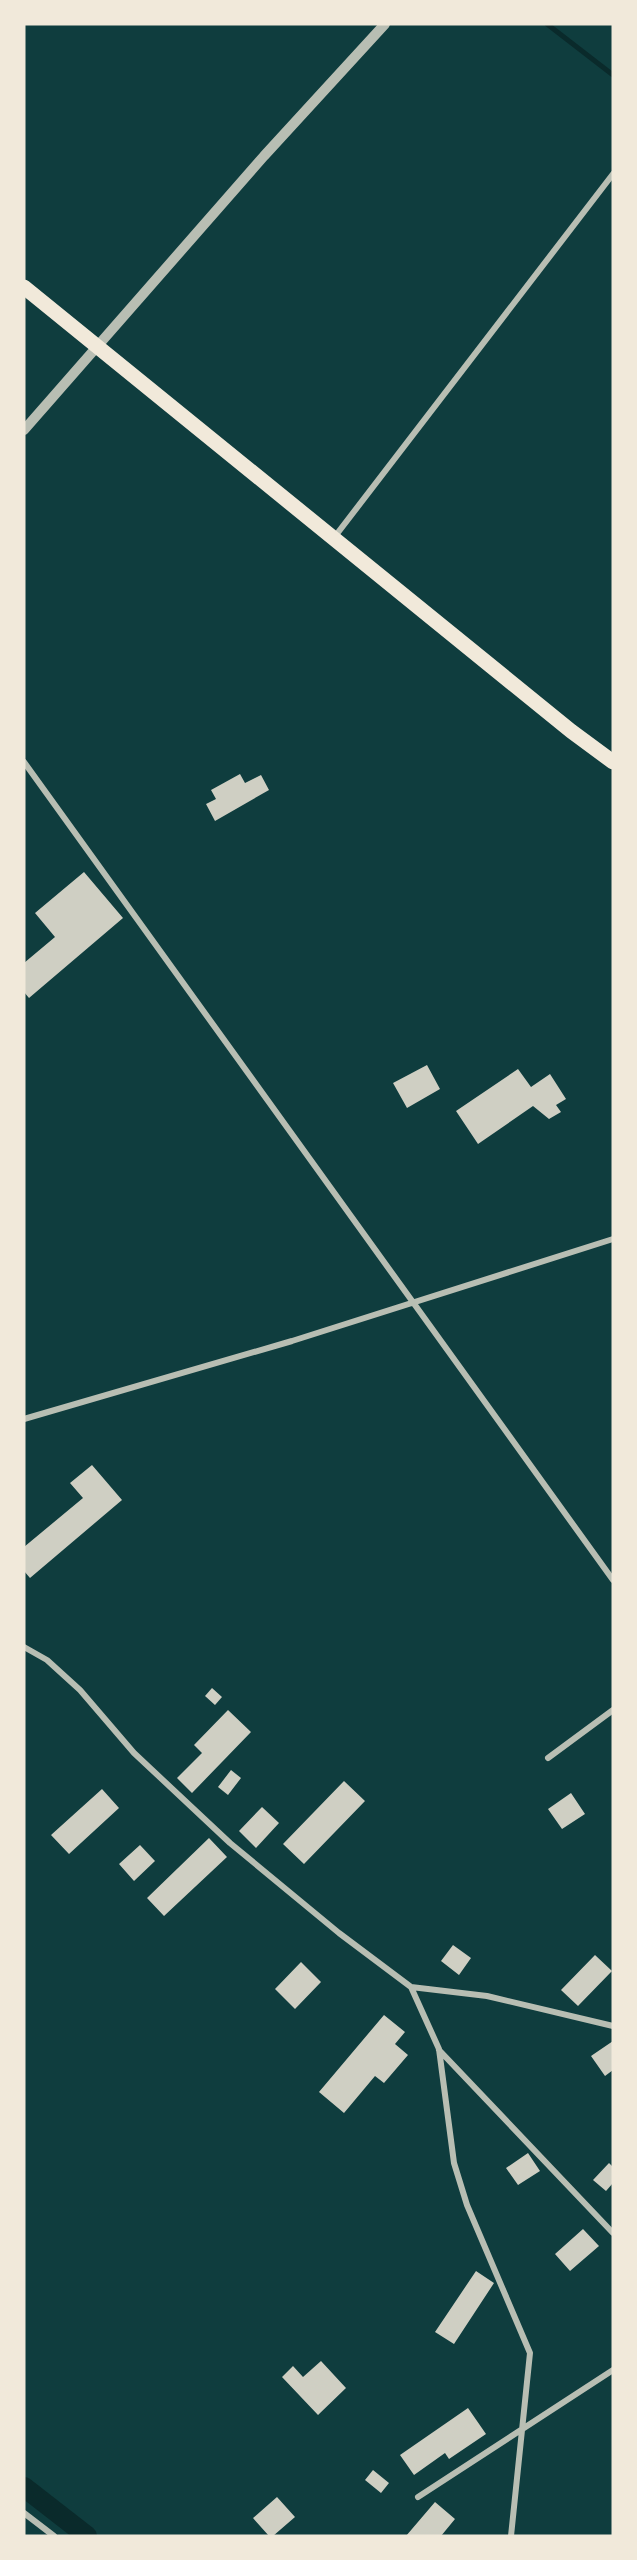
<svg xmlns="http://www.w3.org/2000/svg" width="637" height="2560" viewBox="0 0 637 2560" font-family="Roboto,sans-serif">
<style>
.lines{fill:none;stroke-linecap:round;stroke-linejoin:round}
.stream{stroke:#0a2a2b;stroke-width:5}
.canal{stroke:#0a2a2b;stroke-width:20}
.building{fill:#cfcfc3}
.minor{stroke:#b8beb3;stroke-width:6}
.tertiary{stroke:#b8beb3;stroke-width:10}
.primary{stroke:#f1e9da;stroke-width:15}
</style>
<rect width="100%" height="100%" fill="#0f3d3e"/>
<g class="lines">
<path class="stream" d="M547,24L613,75"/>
<path class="canal" d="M24,2487L87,2536"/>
</g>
<path class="building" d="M240,774L245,783L261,775L269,790L215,821L206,804L216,799L211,790Z
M84,872L123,918L29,998L24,992V963L55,937L35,913Z
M427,1065L440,1089L407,1108L393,1083Z
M518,1069L531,1087L550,1074L566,1099L556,1105L561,1112L549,1119L533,1106L478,1144L456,1111Z
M92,1465L122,1500L30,1578L24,1571V1547L83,1498L70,1483Z
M212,1688L222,1697L215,1705L205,1696Z
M228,1710L251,1732L192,1793L177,1778L202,1753L194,1745Z
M231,1770L241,1778L228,1795L218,1787Z
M344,1781L365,1801L304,1864L283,1844Z
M102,1789L119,1808L69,1854L51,1835Z
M571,1793L585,1814L562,1829L548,1809Z
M262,1807L279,1823L256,1848L239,1831Z
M209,1838L227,1857L164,1916L147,1898Z
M140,1845L155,1861L134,1881L119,1864Z
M453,1945L471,1958L459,1975L441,1961Z
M595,1955L612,1971L578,2006L561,1990Z
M301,1962L321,1982L295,2009L275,1989Z
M384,2015L405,2032L395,2044L408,2055L384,2083L375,2076L344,2113L319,2092Z
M613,2041V2070L605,2076L591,2056Z
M528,2153L540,2171L518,2185L506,2168Z
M609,2163L613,2167V2183L606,2191L593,2180Z
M583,2229L599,2246L570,2271L555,2254Z
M476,2271L494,2283L454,2344L435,2332Z
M321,2361L346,2388L318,2415L282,2377L293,2366L303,2377Z
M468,2408L486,2434L449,2459L445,2453L414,2475L400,2455Z
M373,2470L389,2483L381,2493L365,2480Z
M277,2497L295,2517L273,2536H269L253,2518Z
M435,2502L455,2519L441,2536H406Z"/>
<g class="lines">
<path class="minor" d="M333,539L613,174
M24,762L613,1580
M24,1419L292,1341L613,1239
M24,1647L47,1660L80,1690L134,1753L230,1843L339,1933L411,1987L487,1996L613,2026
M548,1758L613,1710
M411,1987L439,2049L454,2163L467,2205L530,2353L511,2536
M439,2050L613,2233
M418,2497L613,2370
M24,2513L54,2536"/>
<path class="tertiary" d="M24,430L264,156L385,24"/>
<path class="primary" d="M24,287L571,731L613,762"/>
</g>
<rect width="637" height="2560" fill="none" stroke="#f1e9da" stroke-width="51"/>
</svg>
